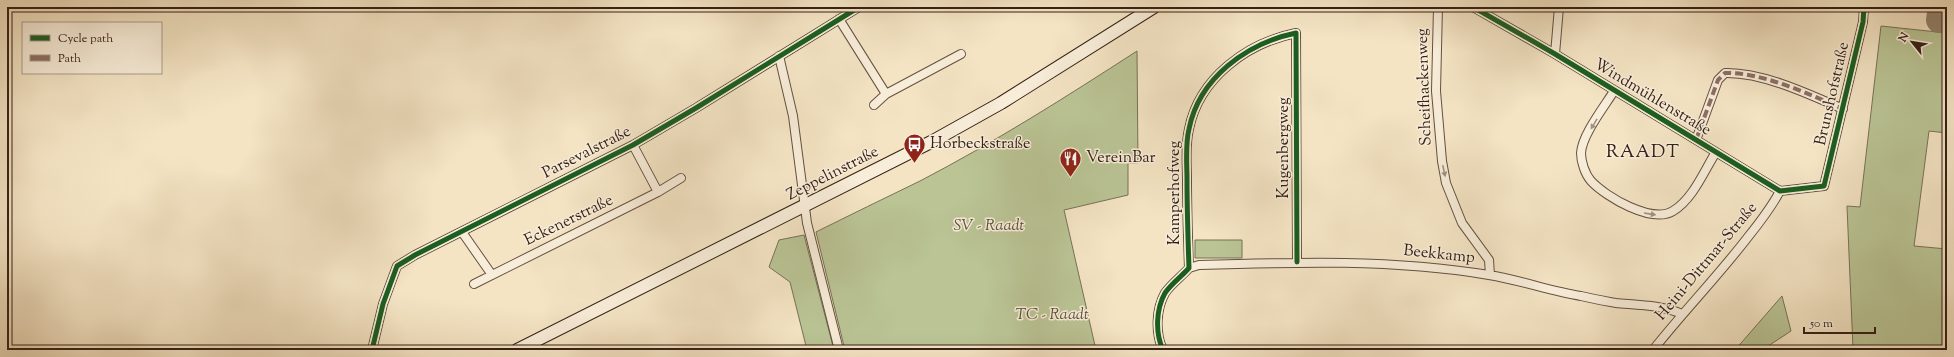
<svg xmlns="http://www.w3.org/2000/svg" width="1954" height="357" viewBox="0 0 1954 357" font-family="'Sorts Mill Goudy',serif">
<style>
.green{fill:#bac495;stroke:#777256}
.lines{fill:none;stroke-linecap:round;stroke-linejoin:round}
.taxiway{stroke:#94826d;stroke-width:26}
.minor-casing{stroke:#645142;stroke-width:10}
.secondary-casing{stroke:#342016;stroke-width:14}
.minor{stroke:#f8edd9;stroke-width:8}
.secondary{stroke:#f8edd9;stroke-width:12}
.quiet{stroke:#8d6e63;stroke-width:4;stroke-dasharray:8 4;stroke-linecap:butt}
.cycleway-casing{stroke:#f8edd9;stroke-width:8}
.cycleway{stroke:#1b5e20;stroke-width:5}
.oneway{fill:#a09181}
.labels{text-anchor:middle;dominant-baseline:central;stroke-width:3;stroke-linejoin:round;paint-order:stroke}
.street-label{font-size:16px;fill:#342016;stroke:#f8edd9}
.poi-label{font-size:16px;fill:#342016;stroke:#f8edd9;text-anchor:start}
.park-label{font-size:16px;font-style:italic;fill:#5c513c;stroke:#f8edd9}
.quarter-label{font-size:18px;letter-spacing:1px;fill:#342016;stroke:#f8edd9}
</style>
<rect width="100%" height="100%" fill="#f4e4c4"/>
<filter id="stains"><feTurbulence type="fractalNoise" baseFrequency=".005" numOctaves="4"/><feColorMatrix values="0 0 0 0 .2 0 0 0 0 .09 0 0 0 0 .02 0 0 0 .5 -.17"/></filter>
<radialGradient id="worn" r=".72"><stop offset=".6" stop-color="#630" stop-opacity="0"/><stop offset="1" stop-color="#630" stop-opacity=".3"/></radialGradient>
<path class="green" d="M1881,26L1947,33V133L1929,131L1914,246L1947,249V350L1853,349L1847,206L1860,207Z
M1137,51L1138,163H1128V195L1064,210L1096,350H845L816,232C850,215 885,198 920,181C995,142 1066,97 1137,51Z
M804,235L834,350H807L790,282L769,267L779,240Z
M1195,240H1242V258H1195Z
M1782,296L1791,331L1762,350H1735Z"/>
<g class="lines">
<path class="taxiway" d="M1939,20L1941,7"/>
<defs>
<path id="minor" d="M1438,7L1436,91L1442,161L1446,183L1462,223L1489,260L1490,275
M1473,7L1555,54L1780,191L1824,186L1863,22L1864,7
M839,19L886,94
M1555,54L1559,7
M779,56L793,116L807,223L839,350
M1614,91C1604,107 1582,135 1581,153C1581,162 1585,174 1591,181C1606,197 1652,224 1673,211C1693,199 1704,171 1716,152
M874,105L886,94L961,54
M1696,140L1718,80L1725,73C1762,72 1809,94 1843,109
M658,192L681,178
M462,232L492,275
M1189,268L1199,265C1296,262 1393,259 1489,275C1520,280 1550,291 1581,296C1593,299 1605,301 1616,303C1638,305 1662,305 1682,314
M474,284L658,192L633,145
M372,350L383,304L397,266L415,255L633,145L696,108L859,7
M1163,350C1155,333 1156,309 1165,293C1171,284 1182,276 1189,268C1188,239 1187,209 1187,180C1187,163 1185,145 1189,129C1199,78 1247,43 1296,33L1297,262
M1653,350C1684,311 1718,276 1748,237C1760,222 1771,208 1780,191"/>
<path id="secondary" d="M517,350L933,141L1001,103L1154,7"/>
</defs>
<use href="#minor" class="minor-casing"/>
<use href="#secondary" class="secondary-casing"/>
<use href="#minor" class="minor"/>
<use href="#secondary" class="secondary"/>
<path class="quiet" d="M1696,140L1718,80L1725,73C1762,72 1809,94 1843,109"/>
<defs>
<path id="cycleway" d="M1473,7L1555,54L1780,191L1824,186L1863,22L1864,7
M372,350L383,304L397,266L415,255L633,145L696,108L859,7
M1163,350C1155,333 1156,309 1165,293C1171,284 1182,276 1189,268C1188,239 1187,209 1187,180C1187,163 1185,145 1189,129C1199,78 1247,43 1296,33L1297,262"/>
</defs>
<use href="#cycleway" class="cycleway-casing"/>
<use href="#cycleway" class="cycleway"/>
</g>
<defs><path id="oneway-solid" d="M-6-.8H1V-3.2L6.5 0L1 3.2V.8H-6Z"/></defs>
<g class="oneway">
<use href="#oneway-solid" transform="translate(1594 124) rotate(121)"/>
<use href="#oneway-solid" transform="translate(1444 171) rotate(78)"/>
<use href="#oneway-solid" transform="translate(1650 214) rotate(9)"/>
</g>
<defs>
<symbol id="bus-pin" viewBox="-11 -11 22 30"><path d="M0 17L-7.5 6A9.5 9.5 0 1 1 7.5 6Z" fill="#8f2418" stroke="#f8edd9"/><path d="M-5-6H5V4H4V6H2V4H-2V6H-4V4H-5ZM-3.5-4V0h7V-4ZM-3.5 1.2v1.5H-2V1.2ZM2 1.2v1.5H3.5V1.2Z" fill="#fff"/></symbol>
<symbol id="restaurant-pin" viewBox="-11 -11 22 30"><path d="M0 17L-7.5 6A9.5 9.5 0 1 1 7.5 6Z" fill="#8f2418" stroke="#f8edd9"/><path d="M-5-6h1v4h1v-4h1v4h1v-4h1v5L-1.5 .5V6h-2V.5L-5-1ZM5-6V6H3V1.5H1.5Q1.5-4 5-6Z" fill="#fff"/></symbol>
</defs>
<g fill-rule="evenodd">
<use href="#bus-pin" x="902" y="132" width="25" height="34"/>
<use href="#restaurant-pin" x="1058" y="146" width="25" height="34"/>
</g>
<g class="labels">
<g class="street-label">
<text transform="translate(1425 87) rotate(-92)">Scheifhackenweg</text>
<text transform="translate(1833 94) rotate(-77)">Brunshofstraße</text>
<text transform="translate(1652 98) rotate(31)">Windmühlenstraße</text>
<text transform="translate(1284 148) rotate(-90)">Kugenbergweg</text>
<text transform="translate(587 153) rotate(-27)">Parsevalstraße</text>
<text transform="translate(833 174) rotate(-27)">Zeppelinstraße</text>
<text transform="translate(1175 193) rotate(-90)">Kamperhofweg</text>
<text transform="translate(569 221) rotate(-26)">Eckenerstraße</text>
<text transform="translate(1439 255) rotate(6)">Beekkamp</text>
<text transform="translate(1707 262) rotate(-50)">Heini-Dittmar-Straße</text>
</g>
<g class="poi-label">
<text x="930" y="144">Horbeckstraße</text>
<text x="1086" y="158">VereinBar</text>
</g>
<g class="park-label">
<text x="989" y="226">SV - Raadt</text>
<text x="1052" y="315">TC - Raadt</text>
</g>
<g class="quarter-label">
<text x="1643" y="153">RAADT</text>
</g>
</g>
<rect width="1954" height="357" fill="none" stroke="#f4e4c4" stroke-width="24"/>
<rect x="8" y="8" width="1938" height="341" fill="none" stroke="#342016" stroke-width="2"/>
<rect x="12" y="12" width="1930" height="333" fill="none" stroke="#342016"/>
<rect x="22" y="22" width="140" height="52" fill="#f8edd9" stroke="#aa9b8b"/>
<rect x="30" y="35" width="20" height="6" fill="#1b5e20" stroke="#aa9b8b"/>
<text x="58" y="42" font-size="12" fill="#342016">Cycle path</text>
<rect x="30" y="55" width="20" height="6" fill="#8d6e63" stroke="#aa9b8b"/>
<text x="58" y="62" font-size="12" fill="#342016">Path</text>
<g transform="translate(1912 42) rotate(300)" stroke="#f8edd9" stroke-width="3" paint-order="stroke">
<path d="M0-3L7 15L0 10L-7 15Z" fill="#342016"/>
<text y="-6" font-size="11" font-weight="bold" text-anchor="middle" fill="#342016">N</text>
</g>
<path d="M1804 327v6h71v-6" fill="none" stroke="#342016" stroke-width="2"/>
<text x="1810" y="327" font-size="12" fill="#342016" stroke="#f8edd9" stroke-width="3" paint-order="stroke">50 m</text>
<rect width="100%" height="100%" filter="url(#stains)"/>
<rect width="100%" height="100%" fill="url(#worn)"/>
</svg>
